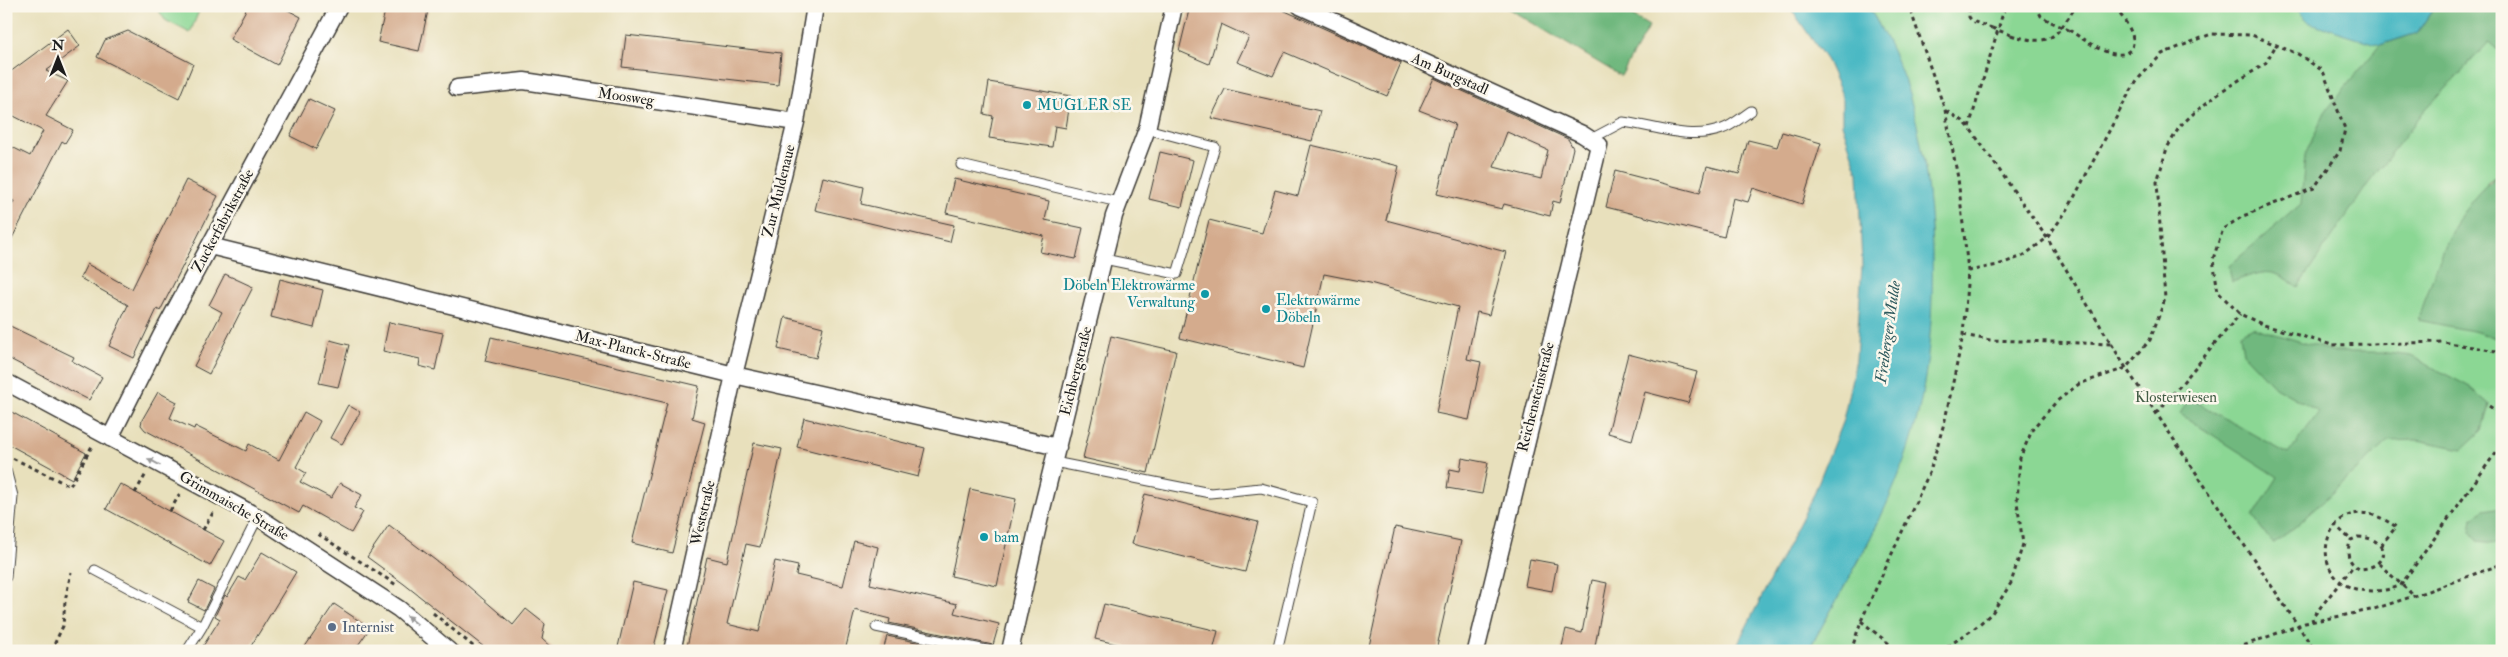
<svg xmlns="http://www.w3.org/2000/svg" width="2508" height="657" viewBox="0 0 2508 657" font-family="'IM FELL Double Pica',serif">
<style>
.green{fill:#8bd794;stroke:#547a58}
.forest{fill:#70b87e;stroke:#466a4d}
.water{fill:#4bb9c4;stroke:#346a70}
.building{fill:#d4ab8d;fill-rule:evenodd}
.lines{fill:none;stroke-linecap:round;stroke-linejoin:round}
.lane-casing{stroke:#3b3934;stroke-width:11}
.street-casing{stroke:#3b3934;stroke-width:19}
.path{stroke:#3b3934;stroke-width:3;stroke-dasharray:4 4;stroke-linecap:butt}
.lane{stroke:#fff;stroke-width:9}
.street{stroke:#fff;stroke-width:16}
.path-bridge{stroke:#3b3934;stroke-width:3;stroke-dasharray:4 4;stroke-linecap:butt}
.oneway{fill:#999}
.culture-dot{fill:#0f9aa8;stroke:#fbf7ec;stroke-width:2}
.service-dot{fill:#5c6f8a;stroke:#fbf7ec;stroke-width:2}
.labels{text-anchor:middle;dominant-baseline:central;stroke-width:5;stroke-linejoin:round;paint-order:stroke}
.street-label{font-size:15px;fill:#1c1c1c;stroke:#fbf7ec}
.culture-label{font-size:15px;fill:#0d838f;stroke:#fbf7ec;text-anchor:start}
.park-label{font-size:15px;fill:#435d46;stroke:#fbf7ec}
.service-label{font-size:15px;fill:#4e5e75;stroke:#fbf7ec;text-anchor:start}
.water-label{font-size:16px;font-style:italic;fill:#2f5b5f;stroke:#fbf7ec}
</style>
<rect width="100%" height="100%" fill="#fbf7ec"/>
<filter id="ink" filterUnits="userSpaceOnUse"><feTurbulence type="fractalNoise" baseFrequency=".02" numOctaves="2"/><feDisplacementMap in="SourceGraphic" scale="10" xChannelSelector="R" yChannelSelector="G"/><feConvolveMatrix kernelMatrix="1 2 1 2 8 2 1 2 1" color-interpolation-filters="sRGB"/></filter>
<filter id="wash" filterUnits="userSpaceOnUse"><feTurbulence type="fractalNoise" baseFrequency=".0096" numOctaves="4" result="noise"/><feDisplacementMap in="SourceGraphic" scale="20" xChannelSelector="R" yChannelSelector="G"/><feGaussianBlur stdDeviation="1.12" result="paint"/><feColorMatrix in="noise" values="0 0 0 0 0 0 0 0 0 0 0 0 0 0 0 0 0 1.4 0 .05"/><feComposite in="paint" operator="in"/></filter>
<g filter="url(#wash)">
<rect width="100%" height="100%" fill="#e8e0bc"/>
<path class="green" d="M156,6H201L190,33L165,20Z
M1868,6H2294L2311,23L2433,9L2502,51V173L2487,182L2477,332L2502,340V651H1808L1866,548L1900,470L1930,331L1931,231L1924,159L1907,88L1878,23Z"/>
<path class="forest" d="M1504,6H1616L1649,26L1621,76Z
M2432,6H2502V51L2488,43L2424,111L2368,184L2298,287C2271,266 2264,271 2232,282L2229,266L2301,204L2305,155L2325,112L2380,45L2417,33L2433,9Z
M2502,173V340L2477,332L2418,320C2437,268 2453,205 2502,173Z
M2252,327L2335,352H2380L2411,356L2468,386L2489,404L2482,430L2462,449L2418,440L2388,441L2296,526L2273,544L2253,517L2278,477L2180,414L2189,398L2288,454L2319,412L2275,387L2243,353L2240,334Z
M2502,507V544L2477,541L2470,531L2472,518L2485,510Z"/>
<path class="water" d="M1789,6H1868C1883,31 1898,60 1907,88C1937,179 1940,322 1918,414C1898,499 1850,576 1808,651H1734L1813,496L1843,420L1856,359L1862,265L1858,173L1842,124V95L1827,61Z
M2294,6H2432L2433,9L2417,33L2380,45L2310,23Z"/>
<g id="blocks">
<path class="building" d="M248,6H280L301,17L277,65L230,39Z
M386,6H429L419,51L378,42Z
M1190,6H1274L1401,63L1387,96L1284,52L1273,76L1237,62L1249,37L1221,24L1209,64L1179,51Z
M68,29L80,46L46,71L68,81L46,116L73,130L65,143L62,141L6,250V216L14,201L6,197V144L30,156L43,131L6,112V75Z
M128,31L193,64L179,98L97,57L105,40Z
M626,35L781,53L778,85L622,67Z
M1434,78L1568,139L1573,148L1560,203L1553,201L1550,216L1504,204L1502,209L1437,194L1455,124L1419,110ZM1507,132L1548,150L1541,179L1494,167Z
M989,82L1071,96L1066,128L1055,126L1052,147L989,138L993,116L984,114Z
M1225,89L1320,111L1312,141L1211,118Z
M309,99L335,111L316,149L290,136Z
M1782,132L1821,143L1802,204L1753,188L1748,202L1733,198L1724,237L1606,207L1615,171L1700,193L1707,166L1739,174L1748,140L1777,147Z
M1311,145L1399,166L1386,220L1506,252L1489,315L1477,312L1467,359L1481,362L1469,420L1436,413L1458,307L1370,283L1324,274L1303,368L1180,338L1209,220L1262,233L1275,190L1298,196Z
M1160,152L1193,160L1182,207L1149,199Z
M823,177L864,187L861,204L954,225L950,242L815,210Z
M954,179L1049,201L1045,220L1083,228L1076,259L1040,252L1044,236L946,213Z
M186,180L218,196L160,311L157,309L134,358L109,346L128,305L80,278L87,264L132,289Z
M225,274L253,287L209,374L194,366L222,312L209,305Z
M280,279L323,290L314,328L271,317Z
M785,317L823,327L816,358L778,349Z
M389,322L443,333L435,370L419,366L420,359L383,351Z
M6,324L74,357L72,361L102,377L89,400L6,357Z
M1111,336L1176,351L1148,473L1083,458Z
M491,337L699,386L692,418L705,422L672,553L632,543L667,403L485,361Z
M330,340L349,345L338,387L319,383Z
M1628,354L1697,372L1688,403L1645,392L1632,440L1608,433Z
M158,392L177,402L170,418L194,429L195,426L246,451L249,444L279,460L304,412L320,421L296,467L306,473L300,482L331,498L340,483L362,495L354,508L363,512L351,533L303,506L299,513L145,430L141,425L142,420Z
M348,405L360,412L342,444L330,438Z
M6,409L86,453L72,479L6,443Z
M804,418L925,448L918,477L797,447Z
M754,443L782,449L760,547L746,544L727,624L759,632L775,561L798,566L796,575L843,586L854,541L878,547L870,584L957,604L954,613L999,624L993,645L889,623L890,619L855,610L845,651H686L707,557L727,562Z
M1462,458L1488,463L1482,494L1447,488L1450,469L1460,471Z
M120,484L224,541L210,566L106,509Z
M970,489L1016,499L997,586L951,576Z
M1145,494L1258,522L1245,572L1132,544Z
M389,525L460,579L513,625L526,609L545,624L542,639L555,651H489L404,584L367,557Z
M1395,527L1461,541L1436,651H1368Z
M262,552L296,572L248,651H200L220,619L215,616L225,595L227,597L239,577L245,580Z
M1530,559L1557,564L1552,591L1525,586Z
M1592,580L1607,583L1594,651H1561L1566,629L1582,633Z
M199,581L214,589L204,610L188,602Z
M633,582L668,590L653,651H633L618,647Z
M334,604L370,628L354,651H302Z
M1104,604L1218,631L1213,651H1146L1095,639Z
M887,636L959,651H883Z"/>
</g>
</g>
<g filter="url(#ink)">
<use href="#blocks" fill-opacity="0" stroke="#3b3934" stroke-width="1"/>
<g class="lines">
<defs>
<path id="lane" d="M1591,139L1623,122C1655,126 1689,141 1722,129C1732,126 1742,117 1751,111
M961,165L1118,202
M1104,259L1177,274L1215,147L1147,129
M1054,462L1210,493L1261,488L1312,502L1277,651
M6,470L13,496L6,577
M95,570L202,627
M876,627L991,651
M187,651L202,627L258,517"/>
<path id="street" d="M1300,6L1582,134L1599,145L1476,651
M457,88L524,81L796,122
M210,246L734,375L1058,447
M6,382L258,517L399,609L449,651
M110,438L161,336L339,6
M672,651L734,375L796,122L815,6
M1010,651L1040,517L1114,216L1147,129L1174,6"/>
</defs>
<use href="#lane" class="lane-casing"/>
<use href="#street" class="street-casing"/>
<path class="path" d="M1979,6L1969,11V17L1972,21L1992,28
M2036,6L2041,16L2051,22
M2069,30C2082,38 2096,49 2110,53C2116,55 2124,55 2129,51C2142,39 2121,16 2114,6
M2011,35C2050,47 2055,39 2076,6
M1946,111L1963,121L1969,127L2047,238L2126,368L2315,651
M1969,127L2005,6
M1968,271L1998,265L2023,256L2047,238L2068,209L2127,97L2139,78L2162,54L2211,34L2252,35L2298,54L2323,71L2345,129L2340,151L2314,188L2243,216L2223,229L2213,259L2218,292L2240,314L2264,325L2332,345L2443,342L2502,352
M1963,335L1990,340L2112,344
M2489,406L2502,415
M2157,413L2240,314
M6,455L70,486L92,446
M135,493L146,474
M170,511L181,492
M2334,524L2351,540
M203,530L214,511
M318,534L398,586
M2358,537C2390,537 2391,568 2359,569C2347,561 2346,552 2351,540Z
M2381,545L2396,527C2328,477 2298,578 2360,590C2374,592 2389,591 2401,585L2502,444
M2379,564L2414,596
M433,613L479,651
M1861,621L1898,651
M2313,622L2312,618L2354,565
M51,651L63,626L65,601L71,572
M1851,651L1861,621L1930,471L1945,420L1963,335L1968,271L1958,178L1945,110L1909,6
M1941,651L1976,627L1992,613L2011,583L2023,544L2017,502L2020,458L2033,428L2057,401L2079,384L2126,368L2150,340L2165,299L2157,182L2167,148L2180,126L2194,113L2220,92L2265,64L2276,45
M2229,651L2305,623L2371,610L2414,596L2502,564"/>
<use href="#lane" class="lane"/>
<use href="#street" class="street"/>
<path class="path-bridge" d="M2051,22L2069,30
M1992,28L2011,35"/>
</g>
<defs><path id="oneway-solid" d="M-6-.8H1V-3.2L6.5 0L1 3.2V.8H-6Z" transform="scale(1.25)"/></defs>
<g class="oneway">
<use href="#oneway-solid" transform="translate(154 462) rotate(-152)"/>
<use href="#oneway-solid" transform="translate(412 620) rotate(-140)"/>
</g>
</g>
<g class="culture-dot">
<circle cx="1027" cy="105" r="5"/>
<circle cx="1205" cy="294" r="5"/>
<circle cx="1266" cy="309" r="5"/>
<circle cx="984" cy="537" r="5"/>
</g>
<circle class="service-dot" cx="332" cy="627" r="5"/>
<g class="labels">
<g class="street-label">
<text transform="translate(1450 74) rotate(24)">Am Burgstadl</text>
<text transform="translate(626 97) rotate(8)">Moosweg</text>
<text transform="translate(779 191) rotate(-76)">Zur Muldenaue</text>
<text transform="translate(223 221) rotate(-62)">Zuckerfabrikstraße</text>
<text transform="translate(633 350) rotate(14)">Max-Planck-Straße</text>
<text transform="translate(1076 371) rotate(-76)">Eichbergstraße</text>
<text transform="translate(1536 397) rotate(-76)">Reichensteinstraße</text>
<text transform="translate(234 506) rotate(30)">Grimmaische Straße</text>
<text transform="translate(703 513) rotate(-77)">Weststraße</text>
</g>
<g class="culture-label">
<text x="1037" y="105">MUGLER SE</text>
<text x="1195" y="285" text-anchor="end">Döbeln Elektrowärme<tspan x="1195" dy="17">Verwaltung</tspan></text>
<text x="1276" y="300">Elektrowärme<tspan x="1276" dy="17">Döbeln</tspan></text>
<text x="994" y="537">bam</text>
</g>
<g class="park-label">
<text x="2176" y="397">Klosterwiesen</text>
</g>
<g class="service-label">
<text x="342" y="627">Internist</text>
</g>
<g class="water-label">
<text transform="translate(1888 332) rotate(-82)">Freiberger Mulde</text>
</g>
</g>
<rect width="2508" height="657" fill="none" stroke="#fbf7ec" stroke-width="25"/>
<g transform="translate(58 58)" stroke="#fbf7ec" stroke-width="4" paint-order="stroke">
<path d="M0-4L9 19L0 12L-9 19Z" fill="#1c1c1c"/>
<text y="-8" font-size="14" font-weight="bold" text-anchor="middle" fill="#1c1c1c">N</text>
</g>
</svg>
